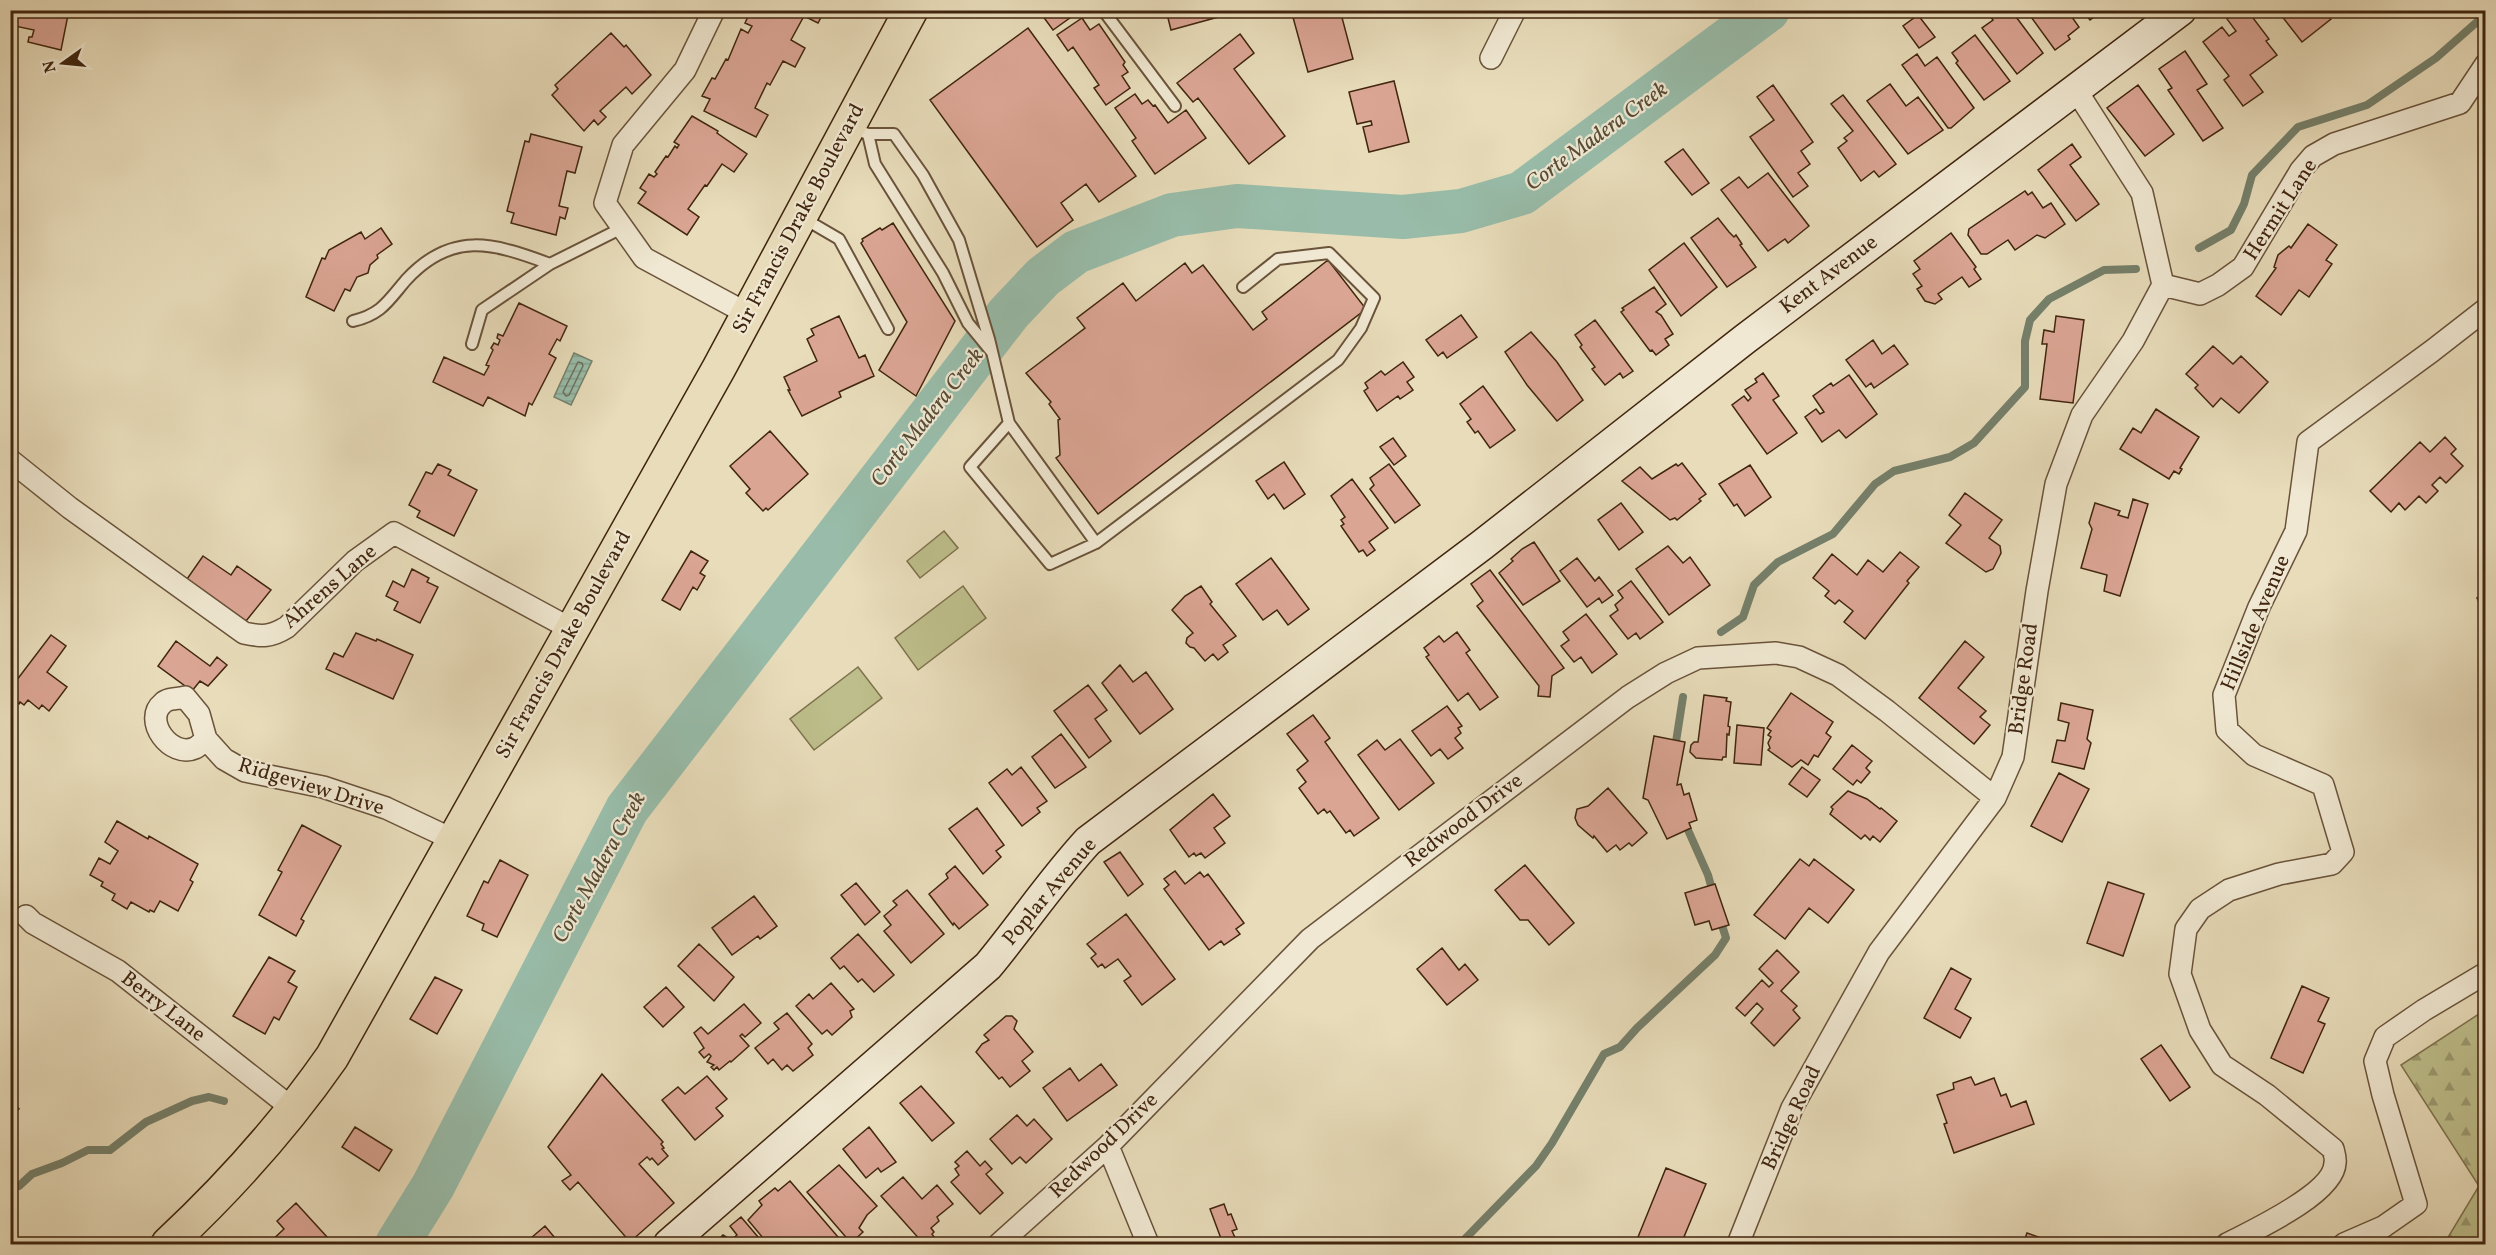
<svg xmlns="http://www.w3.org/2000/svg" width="2496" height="1255" viewBox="0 0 2496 1255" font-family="Vollkorn,serif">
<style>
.forest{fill:url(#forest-firs);stroke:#7e724d;stroke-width:1.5}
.garden{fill:#bdbe8b;stroke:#7e724d;stroke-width:1.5}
.water{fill:url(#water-rules);stroke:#75806b;stroke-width:1.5}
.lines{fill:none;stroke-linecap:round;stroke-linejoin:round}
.shore{stroke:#6c705c;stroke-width:1.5}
.stream{stroke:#75806b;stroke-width:8}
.river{stroke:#98bca9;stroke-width:44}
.building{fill:#dba594;stroke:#40250f;stroke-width:1.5}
.lane-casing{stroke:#6a533a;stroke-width:14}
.street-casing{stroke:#6a533a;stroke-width:24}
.secondary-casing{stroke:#40250f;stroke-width:33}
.primary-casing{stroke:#40250f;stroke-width:36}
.lane{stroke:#f0e8d2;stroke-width:10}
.street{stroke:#f0e8d2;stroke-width:21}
.secondary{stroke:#f0e8d2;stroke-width:30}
.primary{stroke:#e8dcba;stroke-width:33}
.labels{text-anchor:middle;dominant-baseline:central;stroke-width:4.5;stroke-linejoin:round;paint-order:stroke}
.street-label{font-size:21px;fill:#40250f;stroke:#f0e8d2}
.water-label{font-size:22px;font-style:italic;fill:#564b36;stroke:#f0e8d2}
</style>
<defs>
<pattern id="forest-firs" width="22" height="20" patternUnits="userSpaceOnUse" patternTransform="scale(1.5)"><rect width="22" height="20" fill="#bdbe8b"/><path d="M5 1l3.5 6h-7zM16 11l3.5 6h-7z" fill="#9b9a70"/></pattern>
<pattern id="water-rules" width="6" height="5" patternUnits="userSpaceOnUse" patternTransform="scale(1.5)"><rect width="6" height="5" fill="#98bca9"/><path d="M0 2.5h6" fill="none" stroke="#84a190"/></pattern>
</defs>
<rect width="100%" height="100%" fill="#e8dcba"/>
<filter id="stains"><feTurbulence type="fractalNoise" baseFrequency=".00333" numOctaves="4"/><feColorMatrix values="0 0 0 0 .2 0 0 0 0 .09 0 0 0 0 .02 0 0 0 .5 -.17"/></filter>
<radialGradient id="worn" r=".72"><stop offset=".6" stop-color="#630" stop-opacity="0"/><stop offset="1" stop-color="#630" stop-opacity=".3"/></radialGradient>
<path class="forest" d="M2485,1010V1244H2444L2479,1186L2401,1065Z"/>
<path class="garden" d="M944,531L958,548L920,578L907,561Z
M963,586L986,618L918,670L895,638Z
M858,667L882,698L814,750L790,719Z"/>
<path class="water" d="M574,353L592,361L571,405L554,397Z"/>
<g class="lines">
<path class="shore" d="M578,362L582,363L583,366L569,395L566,396L563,392Z"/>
<path class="stream" d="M2199,248L2231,230L2244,204L2252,175L2298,127L2367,105L2436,58L2486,14
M1721,632L1743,617L1754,585L1778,562L1833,534L1875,484L1894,471L1950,457L1974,443L2025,387V341L2030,320L2049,299L2104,270L2136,269
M1675,748L1683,697
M1684,821L1708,875L1713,893
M10,1188L19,1186L32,1174L62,1163L88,1150H110L146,1122L192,1101L209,1097L224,1101
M1460,1244L1536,1166L1552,1143L1604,1054L1620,1047L1637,1028L1715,955L1726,938L1720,919"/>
<path class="river" d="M397,1244L433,1186L627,809L1009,313L1043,277L1076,252L1172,215L1237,206L1403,217L1461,211L1522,193L1768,10"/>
</g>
<path class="building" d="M10,10H69L61,50L28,42L29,37H32L34,30L10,25Z
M751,10H825L818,23L804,16L791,40L805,48L795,67L783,61L770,85L767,83L755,108L768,115L756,137L704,111L710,99L702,96L712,78L715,79L726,59L728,60L741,29L748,33L752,26L745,23Z
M1045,10H1081L1053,30L1042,15Z
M1166,10H1244L1171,30Z
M1291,10H1340L1353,59L1308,72Z
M1978,10H2011L2043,53L2017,74L1982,28L1993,20L1988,13L1983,17Z
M2026,10H2067L2079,27L2068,36L2070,39L2055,50Z
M2082,10H2103L2090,20Z
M2238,10H2247L2269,39L2266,41L2277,55L2250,75L2263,92L2243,106L2224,80L2229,76L2203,42L2222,27L2229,36L2236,31L2227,19Z
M2277,10H2325L2331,19L2302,42Z
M1918,15L1935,37L1919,48L1903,26Z
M1082,18L1090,30L1099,24L1125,62L1123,65L1128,72L1122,76L1130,88L1106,105L1094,88L1099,85L1073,47L1068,51L1057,35Z
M1028,28L1136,176L1099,202L1086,184L1061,203L1073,220L1037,247L930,100Z
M611,33L624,47L626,45L651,75L632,94L626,87L600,111L606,117L598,125L594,120L584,131L552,95L558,89L555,85Z
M1240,34L1254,53L1234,69L1285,136L1249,164L1198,98L1193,102L1177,83Z
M1975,35L2010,81L1984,100L1956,63L1958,61L1952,53Z
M2185,51L2207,84L2197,90L2223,128L2203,141L2168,90L2172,88L2159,69Z
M1917,54L1925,66L1937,57L1974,108L1951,128H1948L1902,65Z
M1394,81L1409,142L1369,152L1363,127L1372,125L1371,121L1357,124L1349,92Z
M1890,84L1906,106L1918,97L1943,130L1908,154L1867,101Z
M1773,85L1813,142L1801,151L1810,164L1798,173L1808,186L1793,197L1750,137L1774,120L1757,97Z
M2138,85L2174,134L2145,156L2107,108Z
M1135,94L1142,104L1148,100L1153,106L1155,105L1168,123L1186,110L1206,138L1155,174L1132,141L1136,138L1115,108Z
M1843,95L1896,164L1879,177L1874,171L1861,181L1838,148L1847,141L1844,138L1853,131L1831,104Z
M692,116L718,131L717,133L747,154L734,172L722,164L707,186L705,185L688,209L699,217L687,235L638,203L646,192L640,188L649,174L654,177L657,174L655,172L666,156L668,157L675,146L677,148L679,145L674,142Z
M531,134L582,147L575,173L567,171L559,206L568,208L565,219L560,217L556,235L511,223L514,213L507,211L525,141L529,142Z
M2072,144L2081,157L2070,165L2099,204L2076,221L2038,170Z
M1683,149L1709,183L1692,195L1665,162Z
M1768,173L1809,226L1788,243L1785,239L1768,251L1721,190L1739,177L1748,188Z
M2025,191L2028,195L2032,192L2043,208L2051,203L2065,224L2045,238L2037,235L2015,250L2008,240L1987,254H1981L1968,235L1969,229Z
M1718,218L1729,232L1734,237L1736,235L1742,244L1740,245L1756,267L1727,287L1691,238Z
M893,223L955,321L916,396L879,370L907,322L861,243L863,241L862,239L880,228L882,230Z
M2308,224L2337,245L2326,260L2332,264L2309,297L2299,290L2281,315L2256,296L2276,268L2274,267L2278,255L2289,246L2291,248Z
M381,228L392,244L377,255L378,258L370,265L368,273L357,277L350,291L345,289L334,311L306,297L322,258L325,259L329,250L361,232L365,239Z
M1951,233L1976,267L1974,269L1981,279L1969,287L1962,277L1938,294L1942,299L1935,304L1925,301L1917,289L1922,286L1913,274L1920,269L1914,261Z
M1684,243L1717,287L1681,316L1649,270Z
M1328,260L1366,309L1098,514L1056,458L1060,455L1058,420L1060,419L1049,404L1051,402L1026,373L1085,328L1077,318L1123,283L1136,301L1185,263L1192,273L1203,265L1253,330L1267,319L1262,312Z
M1654,287L1666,304L1656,312L1661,315L1673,334L1665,339L1669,345L1656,355L1652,350L1650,351L1621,312L1624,310L1622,308Z
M519,303L567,326L560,341L557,339L549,354L556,358L532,405L529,403L525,416L488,397L483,406L433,382L444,357L484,375L489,366L486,365L493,350L491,348L494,343L498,345L500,340L497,338L498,334L503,336Z
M1461,315L1477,337L1447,358L1443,352L1438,356L1426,340Z
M839,316L859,358L865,355L874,376L839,392L841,397L802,416L788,390H790L784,377L817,361L807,339L814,335L811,329Z
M2056,316L2084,320L2073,403L2040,399L2047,344H2042L2044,330L2054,332Z
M1595,320L1633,371L1623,378L1620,373L1605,385L1592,369L1595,367L1580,347L1582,345L1575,335Z
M1531,332L1557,362L1583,400L1557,421L1527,385L1505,352Z
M1873,340L1882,354L1894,345L1908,364L1874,388L1871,383L1866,387L1846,360Z
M2213,346L2233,364L2241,356L2268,382L2239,413L2221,398L2213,407L2195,388L2198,385L2186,374Z
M1403,362L1414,377L1407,382L1413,390L1400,399L1398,396L1377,411L1364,391L1368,388L1365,383L1381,371L1385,375Z
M1763,373L1779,396L1773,400L1797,433L1767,454L1732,405L1744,396L1748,401L1751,398L1745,390L1757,382L1755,379Z
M1849,375L1877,414L1846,438L1839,430L1822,442L1805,417L1816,409L1820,414L1824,412L1813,396L1831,383L1833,386Z
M1483,386L1515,430L1490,448L1478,431L1475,433L1467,422L1471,419L1460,404Z
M2156,409L2199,437L2180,468L2182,469L2179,474L2174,471L2169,479L2120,449L2133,428L2141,433Z
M770,431L808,474L768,510L766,508L763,511L746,493L750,489L730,466Z
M2445,437L2456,449L2451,454L2463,466L2446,483L2440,477L2432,485L2438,491L2426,503L2419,496L2405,510L2399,503L2391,512L2370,491L2420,442L2430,452Z
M1393,438L1406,456L1394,465L1380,447Z
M1284,462L1305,494L1284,509L1274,494L1268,499L1256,481Z
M1682,463L1706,494L1699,499L1701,501L1677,520L1675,518L1670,520L1622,481L1640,467L1652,479L1676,464L1678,466Z
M438,464L451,470L448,475L477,490L454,536L417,517L420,511L409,505L426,472L432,474Z
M1389,464L1420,505L1395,523L1370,489L1374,485L1370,478Z
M1750,465L1771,497L1745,516L1737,504L1734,506L1719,484Z
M1352,479L1388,528L1369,542L1375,550L1367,556L1363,550L1359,552L1341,526L1344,524L1341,520L1345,517L1331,496Z
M1965,493L2002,520L1989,538L2000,546L2001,553L1993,569L1986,572L1946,543L1961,525L1949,515Z
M2133,499L2148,504L2120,596L2104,591L2107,575L2081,568L2092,529L2089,523L2095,503L2120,511L2118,515L2128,518Z
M1621,503L1643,532L1619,550L1598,520Z
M1534,542L1560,581L1523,605L1499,573L1513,561L1511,559L1522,549Z
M1668,546L1683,563L1690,557L1710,585L1669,615L1636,569Z
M691,551L708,561L700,573L705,576L697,590L693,587L680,610L662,600Z
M1900,552L1919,567L1907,581L1909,583L1865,639L1844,622L1853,611L1839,600L1835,604L1825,596L1829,591L1813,578L1832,554L1857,575L1868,560L1883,572Z
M203,556L231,575L237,566L271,590L246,621L187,579Z
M1271,558L1309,609L1288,625L1277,610L1263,620L1236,584Z
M1577,558L1595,581L1599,577L1613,595L1602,603L1599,598L1587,607L1560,571Z
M412,569L429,578L427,582L438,587L420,623L394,610L398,602L386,596L393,581L404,587Z
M1490,570L1564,668L1552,676L1550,697L1538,696L1539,686L1477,606L1483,601L1471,584Z
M1631,581L1663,622L1640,639L1636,633L1628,639L1610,616L1618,610L1615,605L1623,598L1618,591Z
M1201,586L1212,602L1210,604L1236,636L1223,645L1228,652L1218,660L1213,654L1205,661L1194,648L1190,647L1186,643L1187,638L1193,633L1172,610L1185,596Z
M2486,594V618L2477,598Z
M1586,614L1617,654L1592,673L1581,657L1574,662L1561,646L1569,640L1563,632Z
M1457,632L1470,650L1466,653L1498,697L1480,710L1468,693L1458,701L1426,657L1429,655L1424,648L1439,636L1444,642Z
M356,633L376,641L377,639L413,655L393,699L326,669L334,653L343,657Z
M51,635L66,646L47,672L67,687L49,711L42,705L39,709L28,700L24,705L20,702L19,704L10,698V689Z
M176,641L210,666L217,657L227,665L208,686L200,681L192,691L158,666Z
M1965,641L1984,657L1958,688L1986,711L1980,717L1990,725L1974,744L1919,698Z
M1120,665L1133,682L1146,672L1173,709L1140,734L1102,683Z
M1088,685L1107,710L1095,719L1111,741L1089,758L1054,711Z
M1791,693L1833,722L1826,733L1831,737L1818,757L1814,755L1808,765L1801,760L1792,767L1768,750L1770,748L1768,743L1771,737L1768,735L1771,731L1767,728Z
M1704,695L1727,698L1726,701L1731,702L1728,726L1730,727L1729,735L1727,734L1726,757H1723L1722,760L1696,758L1690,752L1691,745L1694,742H1698Z
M2061,703L2093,710L2087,739L2091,743L2084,769L2052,762L2057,740L2065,741L2069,723L2058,720Z
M1447,706L1462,726L1458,728L1461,733L1455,738L1463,748L1448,759L1440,749L1431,756L1412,731Z
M1313,715L1330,738L1325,742L1379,818L1354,836L1350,830L1346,833L1330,811L1327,813L1324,809L1318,814L1299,788L1306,782L1297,770L1308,761L1287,734Z
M1737,725L1764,728L1761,765L1734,763Z
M1061,734L1086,767L1055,788L1032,757Z
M1654,736L1685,742L1677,785L1681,784L1684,795L1689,793L1697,820L1689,823L1691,828L1667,839L1648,800L1643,798Z
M1400,739L1434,783L1399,810L1358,755L1377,740L1385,750Z
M1852,745L1872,761L1866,768L1870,772L1861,783L1857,780L1853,785L1833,769Z
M1021,767L1047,801L1037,808L1040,812L1022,826L989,783L1007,769L1012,775Z
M1802,767L1820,780L1807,797L1789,784Z
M2059,773L2089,789L2062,842L2031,826Z
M1608,788L1647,833L1632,846L1629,843L1620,850L1616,845L1607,852L1594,836L1593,838L1578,825L1575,818L1577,809L1588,806Z
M1848,791L1867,799L1880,809L1881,808L1897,821L1880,842L1873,836L1870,840L1865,835L1861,839L1830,814L1833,809L1831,807Z
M1213,794L1230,816L1214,828L1225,843L1205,858L1201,853L1196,856L1194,853L1189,857L1170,830Z
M977,808L1004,845L996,851L1001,857L983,874L949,829Z
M117,821L148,839L149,836L198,864L190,880L193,882L178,911L160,901L154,912L150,910L149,912L131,902L127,909L112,900L115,894L101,886L103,882L90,875L99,858L110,864L118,851L105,842Z
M302,825L341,846L301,919L304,921L296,936L259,915L282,872L278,870Z
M1120,852L1143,884L1128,896L1104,862Z
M1800,859L1809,866L1814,859L1854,890L1828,923L1809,908L1785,939L1754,915Z
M500,860L528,875L497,937L482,930L484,924L467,916L484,881L488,883Z
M1525,865L1574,923L1549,945L1528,920H1520L1495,890Z
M955,866L988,905L959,929L954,923L953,925L929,894L948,878L946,874Z
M1175,871L1185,884L1200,872L1204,877L1208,874L1244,923L1236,929L1240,934L1224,945L1221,941L1209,950L1164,889L1169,885L1164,879Z
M2108,882L2144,894L2123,956L2087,943Z
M856,883L880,912L865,925L841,895Z
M1715,884L1729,925L1712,930L1709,921L1695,925L1685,893Z
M907,890L944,934L911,963L884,931L891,925L884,916L897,905L893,901Z
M754,896L777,926L760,939L758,936L732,955L712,928Z
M1126,914L1175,979L1142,1005L1124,981L1131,976L1118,959L1105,968L1102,964L1098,967L1091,958L1096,954L1087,944Z
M858,934L894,975L874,992L862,979L858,982L844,966L840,969L831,958Z
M699,944L734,977L714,1001L678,966Z
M1442,948L1459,970L1465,964L1478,980L1447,1005L1417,969Z
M1777,950L1799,972L1781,991L1797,1006L1793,1010L1800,1018L1774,1046L1751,1023L1763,1009L1757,1003L1745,1016L1736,1008L1762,980L1769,987L1773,983L1759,969Z
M269,957L295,971L288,982L297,987L279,1020L274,1017L265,1034L233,1016Z
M1951,968L1971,979L1955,1009L1971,1018L1960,1038L1924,1018Z
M435,977L462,990L437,1034L410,1019Z
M831,983L854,1009L850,1011L852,1017L832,1035L827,1030L822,1034L796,1006L809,994L813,999Z
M2302,986L2329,998L2318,1021L2325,1024L2303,1073L2271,1058Z
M666,987L684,1007L663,1027L644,1007Z
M744,1004L761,1023L745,1037L742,1034L740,1036L749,1046L731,1062L730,1061L719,1070L717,1067L714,1070L711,1067L714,1065L707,1062L711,1056L709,1054L704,1058L699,1052L704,1048L694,1033L701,1027L708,1034Z
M787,1013L812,1044L808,1048L813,1055L793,1071L787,1065L782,1070L773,1059L768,1064L755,1048L779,1029L774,1023Z
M1006,1016H1012L1017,1021L1014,1029L1033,1052L1022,1061L1030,1071L1010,1087L1002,1077L999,1079L976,1052L982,1044L989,1040L984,1035Z
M2161,1045L2190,1087L2170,1101L2141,1059Z
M1101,1064L1117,1085L1067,1121L1043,1088L1070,1068L1079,1081Z
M602,1074L663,1142L661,1144L664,1148L662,1149L668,1156L658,1165L652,1158L650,1160L647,1157L639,1164L674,1203L630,1242L578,1182L570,1190L562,1181L571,1175L548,1147Z
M707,1076L727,1099L716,1108L723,1116L695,1140L662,1100L678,1087L685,1094Z
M1971,1077L1975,1085L1994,1078L2001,1096L2006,1094L2011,1107L2026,1101L2034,1124L1954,1153L1944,1124L1947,1123L1937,1095L1954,1089L1953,1083Z
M921,1086L954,1123L932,1141L900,1103Z
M10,1098L19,1109L10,1116Z
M1017,1115L1027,1126L1034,1119L1052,1139L1026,1163L1020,1157L1012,1164L990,1139Z
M355,1127L392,1150L379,1171L342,1147Z
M869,1127L896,1162L881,1172L878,1168L866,1178L843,1149Z
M967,1151L980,1166L985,1161L992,1169L986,1174L1003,1193L980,1214L951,1182L959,1175L955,1169L959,1166L955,1162Z
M839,1165L877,1206L867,1215L859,1228L863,1232L851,1243L807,1192Z
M1666,1168L1706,1184L1681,1244H1655L1638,1237Z
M903,1177L922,1199L937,1185L953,1204L937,1217L939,1221L931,1228L934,1232L932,1234L934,1237L928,1241L926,1238L922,1242L881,1196Z
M790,1181L844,1244H768L748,1220L762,1205L759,1201L775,1188L778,1191Z
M296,1203L327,1237L319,1244H268L284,1229L277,1221Z
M1224,1204L1228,1215L1231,1214L1237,1229L1232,1231L1237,1242L1230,1244H1223L1210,1209Z
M741,1217L764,1244H714L723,1235L731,1240L737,1235L730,1226Z
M545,1226L560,1244H524Z
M2027,1233L2058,1244H2023Z"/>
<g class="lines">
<defs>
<path id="lane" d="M1103,10L1175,106
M851,128L868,134H894L923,175L959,240L989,339L1009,423L1096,543
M868,134L875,164L943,273L968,323L991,351
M803,218L839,239L888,329
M353,321C382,314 388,301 406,280C452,230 493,243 550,264L622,228
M472,344L482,310L550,264
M1009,423L970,467L1050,564L1096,543L1338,360L1361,328L1374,298L1329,253L1278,259L1243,287"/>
<path id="street" d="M714,10L685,70L623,145L605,203L644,258L748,314
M1491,58L1515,10
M2163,285L2200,294L2218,285L2243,267L2301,170L2313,156L2334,144L2460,103L2486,64
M10,460L70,508L244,633C262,637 271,637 287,627L355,561L394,533L573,630
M206,739C203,742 199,746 195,748C171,759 142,720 163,703C168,698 178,699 185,697L199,714L206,739L224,759L245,771L323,787L386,808L454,840
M26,916L33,923L118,971L293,1109
M1108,1146L1148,1244
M999,1244L1108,1146L1310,939L1628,697L1666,673L1698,658L1776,653L1799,657L1838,675L1887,711L1995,798
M1738,1244L1792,1108L1879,952L1995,798L2013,757L2037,591L2056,484L2082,415L2133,341L2163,285L2142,193L2076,90
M2227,1244C2252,1231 2334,1194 2335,1163C2336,1159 2334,1153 2333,1149L2267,1095L2222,1065L2200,1030L2180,974L2186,929L2200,909L2229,890L2279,874L2332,864L2343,852L2323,785L2254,755L2227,730L2224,695L2259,607L2296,531L2308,442L2432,351L2486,309
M2344,1244L2383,1227L2416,1204L2383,1095L2375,1061L2385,1037L2424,1010L2486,973"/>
<path id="secondary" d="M669,1244L988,966C1022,925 1052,880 1088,841L1482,545L1745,339L2181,10"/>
<path id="primary" d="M168,1244C229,1187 284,1126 332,1057L719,368L911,10"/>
</defs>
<use href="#lane" class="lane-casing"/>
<use href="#street" class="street-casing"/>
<use href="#secondary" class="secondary-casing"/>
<use href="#primary" class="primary-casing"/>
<use href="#lane" class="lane"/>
<use href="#street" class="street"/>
<use href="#secondary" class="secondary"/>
<use href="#primary" class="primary"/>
</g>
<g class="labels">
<g class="street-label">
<text transform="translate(2281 210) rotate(-57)">Hermit Lane</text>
<text transform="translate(799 219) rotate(-62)">Sir Francis Drake Boulevard</text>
<text transform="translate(1829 275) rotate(-37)">Kent Avenue</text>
<text transform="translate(330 587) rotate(-41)">Ahrens Lane</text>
<text transform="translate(2256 623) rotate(-67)">Hillside Avenue</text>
<text transform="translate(564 645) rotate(-61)">Sir Francis Drake Boulevard</text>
<text transform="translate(2024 679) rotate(-82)">Bridge Road</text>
<text transform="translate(311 787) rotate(17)">Ridgeview Drive</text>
<text transform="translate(1464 821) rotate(-37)">Redwood Drive</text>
<text transform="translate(1050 892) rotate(-50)">Poplar Avenue</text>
<text transform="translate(163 1007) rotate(38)">Berry Lane</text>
<text transform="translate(1792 1118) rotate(-65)">Bridge Road</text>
<text transform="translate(1104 1146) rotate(-44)">Redwood Drive</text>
</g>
<g class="water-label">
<text transform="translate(1597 137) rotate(-36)">Corte Madera Creek</text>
<text transform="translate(928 418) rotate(-52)">Corte Madera Creek</text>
<text transform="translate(600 868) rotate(-61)">Corte Madera Creek</text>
</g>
</g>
<rect width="2496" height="1255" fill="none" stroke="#e8dcba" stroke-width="36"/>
<rect x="12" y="12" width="2472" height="1231" fill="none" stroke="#40250f" stroke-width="3"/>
<rect x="18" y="18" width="2460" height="1219" fill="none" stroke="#40250f" stroke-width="1.5"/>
<g transform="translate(63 63) rotate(255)" stroke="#f0e8d2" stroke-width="4.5" paint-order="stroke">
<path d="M0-4.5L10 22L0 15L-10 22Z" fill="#40250f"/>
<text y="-9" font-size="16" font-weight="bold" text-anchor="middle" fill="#40250f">N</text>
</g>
<rect width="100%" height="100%" filter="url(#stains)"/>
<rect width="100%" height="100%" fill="url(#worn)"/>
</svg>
